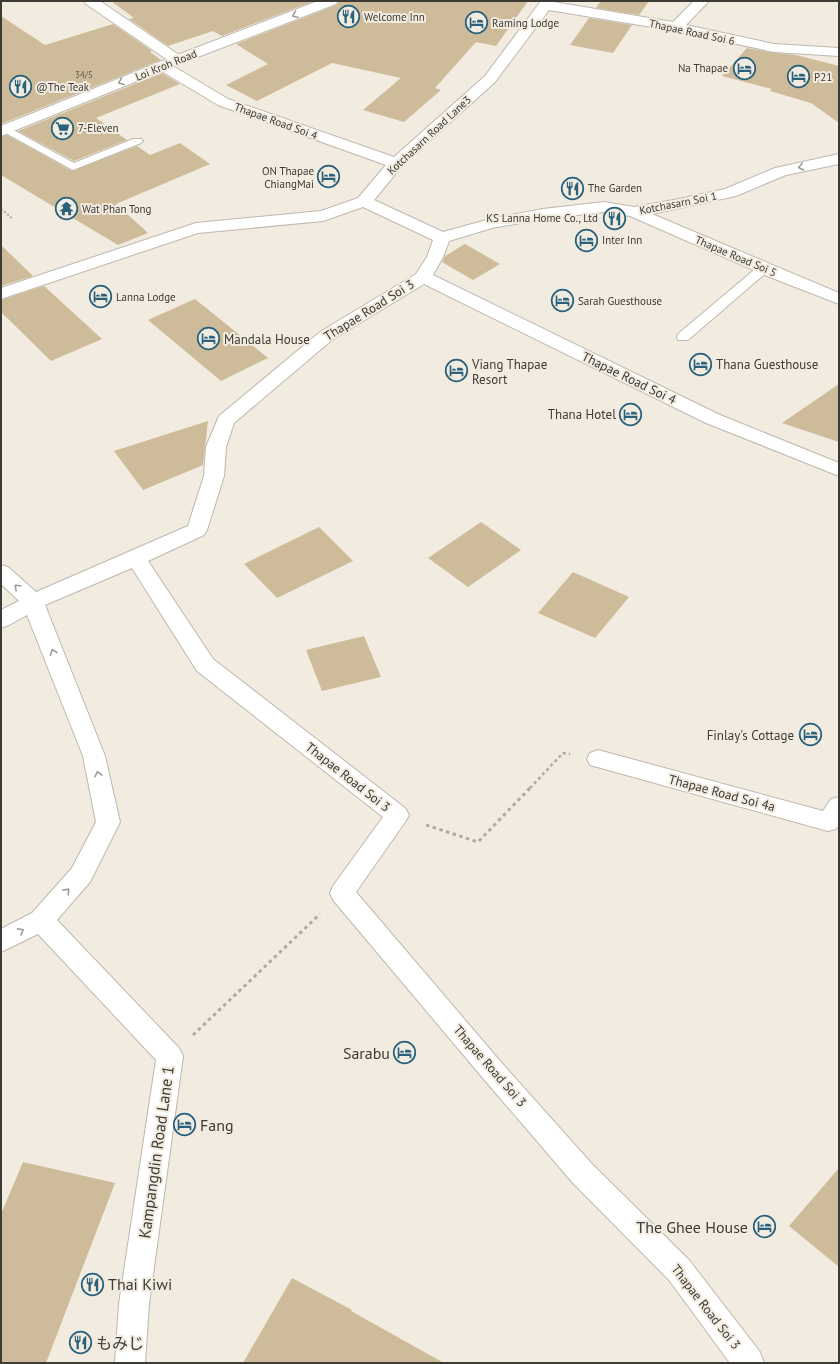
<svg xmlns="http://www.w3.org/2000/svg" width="840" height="1364" viewBox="0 0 840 1364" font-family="'PT Sans','Noto Sans JP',sans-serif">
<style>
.building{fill:#cebb9a}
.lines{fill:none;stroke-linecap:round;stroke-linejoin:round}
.service-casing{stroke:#beb8ad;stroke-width:2}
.minor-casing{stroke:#beb8ad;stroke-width:2}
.tertiary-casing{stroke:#beb8ad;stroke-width:2}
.path-far2{stroke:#b0aba2;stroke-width:2;stroke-dasharray:2 2;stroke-linecap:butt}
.path-far1{stroke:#b0aba2;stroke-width:2.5;stroke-dasharray:3 3;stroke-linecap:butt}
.path{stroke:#b0aba2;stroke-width:3;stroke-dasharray:3.5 3.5;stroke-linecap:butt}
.service{fill:#fff;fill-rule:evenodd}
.minor{fill:#fff;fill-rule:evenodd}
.tertiary{fill:#fff;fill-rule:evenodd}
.oneway{stroke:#9e9d9a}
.labels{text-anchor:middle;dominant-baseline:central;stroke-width:4;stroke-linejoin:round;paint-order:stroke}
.far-number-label{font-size:9px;fill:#615b4f}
.far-poi-label{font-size:11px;fill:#3d3b36;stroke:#f2ebe0;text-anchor:start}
.far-street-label{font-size:11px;fill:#3d3b36;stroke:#f2ebe0}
.street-label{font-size:13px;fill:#3d3b36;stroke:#f2ebe0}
.poi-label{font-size:13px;fill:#3d3b36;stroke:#f2ebe0;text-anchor:start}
.near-poi-label{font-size:16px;fill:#3d3b36;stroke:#f2ebe0;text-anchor:start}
.near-street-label{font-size:16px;fill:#3d3b36;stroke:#f2ebe0}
</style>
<rect width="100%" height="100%" fill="#f2ebe0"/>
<path class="building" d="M111,1H314L222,36L213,31L168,46L129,19L134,18Z
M339,1H528L496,46L476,42L435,88L441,90L404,122L363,110L401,78L332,63L257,101L226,85L268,64L236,44L337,5Z
M601,1H649L639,15L596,8Z
M1,16L45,45L113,24L152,51L150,52L161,60L1,124Z
M589,18L632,25L613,53L570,45Z
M747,48L774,53L796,55L839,66V123L811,103L770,91L772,89L722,76Z
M162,73L180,84L96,118L127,140L74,161L18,131Z
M7,135L72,171L137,146L150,155L180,143L210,164L116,204L148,233L118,245L1,175V137Z
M465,244L500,264L473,280L442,262L445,256Z
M1,245L33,276L1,286Z
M44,286L102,339L51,361L1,312V300Z
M195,299L268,358L221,381L148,320Z
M839,384V442L782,423Z
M208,421L203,465L143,490L114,451Z
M481,522L521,550L468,587L428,558Z
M319,527L353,561L277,598L244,564Z
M573,572L629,597L595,638L538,613Z
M364,636L381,677L322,691L306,650Z
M23,1162L115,1183L46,1363H1V1214Z
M839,1168V1267L789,1226Z
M292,1278L352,1310L351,1311L444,1363H243Z"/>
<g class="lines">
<defs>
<path id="service" d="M6,126L74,163L133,139H141L143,141L141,143L73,170L2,131V127Z
M764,264L768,265L770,268L768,271L688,340H678L677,337L678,334L760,265Z"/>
<path id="minor" d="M84,1H100L182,57L184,60L182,63L177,64L172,63L86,4Z
M541,1H555L554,2L673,22L694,1H709L686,25L774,44L839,48V56L774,52L676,31L549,10L495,82L402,166L374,200L443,232L490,219L543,209L604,202L634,207L679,199L725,189L775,168L839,154V164L786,175L736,196L652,214L839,293V304L767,276L630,216L604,212L543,219L492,228L449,241L443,257L433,275L720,415L839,463V476L706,423L424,284L332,340L234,423L226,447L224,476L207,530L204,535L148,561L213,659L405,808L409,815L405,822L356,892L500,1061L592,1164L689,1260L760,1352L764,1363H730L669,1280L572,1182L482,1077L333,900L330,893L333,886L383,817L197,671L132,568L45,605L105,756L120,822L90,882L57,920L179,1048L183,1056L149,1304L145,1363H115L119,1304L156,1060L38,934L1,952V929L32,913L72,868L96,822L83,756L27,615L9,625L1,628V610L19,601L1,584V565L8,567L36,592L188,526L204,476L206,447L219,416L320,332L416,274L427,257L433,240L363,207L323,221L198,233L1,299V288L196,223L321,211L358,198L386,165L218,105L158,69L156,66L158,63L163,62L168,63L228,99L394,157L485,76Z
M598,750L823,811L831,799L839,797V825L836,829L828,831L590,765L587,759L590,753Z"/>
<path id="tertiary" d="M318,1H338L336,4L182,63L1,136V126L172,57Z"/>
</defs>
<use href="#service" class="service-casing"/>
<use href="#minor" class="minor-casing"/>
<use href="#tertiary" class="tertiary-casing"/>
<path class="path-far2" d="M1,209L13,219"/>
<path class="path-far1" d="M530,788L563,753L570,754"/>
<path class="path" d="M426,825L478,842L531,787
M193,1035L320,914"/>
<use href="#service" class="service"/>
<use href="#minor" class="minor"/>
<use href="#tertiary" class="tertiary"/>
</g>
<defs><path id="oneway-chevron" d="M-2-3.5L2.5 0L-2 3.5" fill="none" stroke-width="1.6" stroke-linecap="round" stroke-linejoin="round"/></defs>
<g class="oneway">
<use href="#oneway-chevron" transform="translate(295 15) rotate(159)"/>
<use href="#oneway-chevron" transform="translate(121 82) rotate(158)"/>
<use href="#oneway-chevron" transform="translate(801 167) rotate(168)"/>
<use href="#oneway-chevron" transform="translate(17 587) rotate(-137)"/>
<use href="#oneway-chevron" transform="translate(53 652) rotate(-112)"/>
<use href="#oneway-chevron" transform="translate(98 774) rotate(-102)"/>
<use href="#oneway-chevron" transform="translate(67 891) rotate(-48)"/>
<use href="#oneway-chevron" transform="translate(21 931) rotate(-29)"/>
</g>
<defs>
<symbol id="restaurant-ring" viewBox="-11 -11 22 22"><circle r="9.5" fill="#f2ebe0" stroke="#28617b" stroke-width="1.5"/><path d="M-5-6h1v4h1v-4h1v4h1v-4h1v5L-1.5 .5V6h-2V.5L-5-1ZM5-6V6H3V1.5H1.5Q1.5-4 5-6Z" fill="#28617b"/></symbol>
<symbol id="hotel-ring" viewBox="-11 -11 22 22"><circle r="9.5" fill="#f2ebe0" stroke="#28617b" stroke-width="1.5"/><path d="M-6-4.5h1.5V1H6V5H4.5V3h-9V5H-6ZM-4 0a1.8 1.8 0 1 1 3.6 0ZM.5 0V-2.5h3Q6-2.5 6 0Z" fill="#28617b"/></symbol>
<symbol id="supermarket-ring" viewBox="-11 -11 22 22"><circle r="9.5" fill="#f2ebe0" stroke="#28617b" stroke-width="1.5"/><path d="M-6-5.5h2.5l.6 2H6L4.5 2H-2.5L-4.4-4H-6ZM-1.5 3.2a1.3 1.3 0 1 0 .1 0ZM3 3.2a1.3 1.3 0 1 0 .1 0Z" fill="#28617b"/></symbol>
<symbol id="temple-ring" viewBox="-11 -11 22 22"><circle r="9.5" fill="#f2ebe0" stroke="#28617b" stroke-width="1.5"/><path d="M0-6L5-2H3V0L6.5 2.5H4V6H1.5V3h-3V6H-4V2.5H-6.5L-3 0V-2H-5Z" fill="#28617b"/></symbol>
</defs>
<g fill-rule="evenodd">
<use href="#restaurant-ring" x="336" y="4" width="25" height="25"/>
<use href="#hotel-ring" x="464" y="10" width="25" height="25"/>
<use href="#hotel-ring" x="732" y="56" width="25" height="25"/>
<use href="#hotel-ring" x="786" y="64" width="25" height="25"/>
<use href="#restaurant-ring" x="8" y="74" width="25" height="25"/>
<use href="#supermarket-ring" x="50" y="116" width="25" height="25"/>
<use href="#hotel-ring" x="316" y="164" width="25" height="25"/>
<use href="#restaurant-ring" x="560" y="176" width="25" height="25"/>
<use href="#temple-ring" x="54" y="196" width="25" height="25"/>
<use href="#restaurant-ring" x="602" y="206" width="25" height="25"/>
<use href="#hotel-ring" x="574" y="228" width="25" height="25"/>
<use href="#hotel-ring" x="88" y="284" width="25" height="25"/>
<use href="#hotel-ring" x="550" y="288" width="25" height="25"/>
<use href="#hotel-ring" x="196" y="326" width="25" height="25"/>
<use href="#hotel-ring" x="688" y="352" width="25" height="25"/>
<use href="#hotel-ring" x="444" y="358" width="25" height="25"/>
<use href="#hotel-ring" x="618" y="402" width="25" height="25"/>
<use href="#hotel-ring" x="798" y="722" width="25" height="25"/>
<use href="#hotel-ring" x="392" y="1040" width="25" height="25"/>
<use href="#hotel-ring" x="172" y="1112" width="25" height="25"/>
<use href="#hotel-ring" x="752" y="1214" width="25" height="25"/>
<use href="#restaurant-ring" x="80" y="1272" width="25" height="25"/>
<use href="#restaurant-ring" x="68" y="1330" width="25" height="25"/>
</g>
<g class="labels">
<g class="far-number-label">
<text x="84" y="74">34/5</text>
</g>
<g class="far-poi-label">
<text x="364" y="17">Welcome Inn</text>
<text x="492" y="23">Raming Lodge</text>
<text x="728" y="68" text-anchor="end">Na Thapae</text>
<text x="814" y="77">P21</text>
<text x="36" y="87">@The Teak</text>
<text x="78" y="128">7-Eleven</text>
<text x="314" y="171" text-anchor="end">ON Thapae<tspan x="314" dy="13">ChiangMai</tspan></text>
<text x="588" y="188">The Garden</text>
<text x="82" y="209">Wat Phan Tong</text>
<text x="598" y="218" text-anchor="end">KS Lanna Home Co., Ltd</text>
<text x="602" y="240">Inter Inn</text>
<text x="116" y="297">Lanna Lodge</text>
<text x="578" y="301">Sarah Guesthouse</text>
</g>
<g class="far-street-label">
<text transform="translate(692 32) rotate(12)">Thapae Road Soi 6</text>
<text transform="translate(166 65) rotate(-22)">Loi Kroh Road</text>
<text transform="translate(276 121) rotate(20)">Thapae Road Soi 4</text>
<text transform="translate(429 135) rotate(-43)">Kotchasarn Road Lane3</text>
<text transform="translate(678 203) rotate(-11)">Kotchasarn Soi 1</text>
<text transform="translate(736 256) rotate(23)">Thapae Road Soi 5</text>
</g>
<g class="street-label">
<text transform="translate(369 310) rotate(-32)">Thapae Road Soi 3</text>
<text transform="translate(629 378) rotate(26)">Thapae Road Soi 4</text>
<text transform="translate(348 777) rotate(38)">Thapae Road Soi 3</text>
<text transform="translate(722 793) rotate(15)">Thapae Road Soi 4a</text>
<text transform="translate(490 1066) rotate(49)">Thapae Road Soi 3</text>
<text transform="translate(706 1307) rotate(52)">Thapae Road Soi 3</text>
</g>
<g class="poi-label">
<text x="224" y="339">Mandala House</text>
<text x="472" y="364">Viang Thapae<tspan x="472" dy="15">Resort</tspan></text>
<text x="716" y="364">Thana Guesthouse</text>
<text x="616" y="414" text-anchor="end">Thana Hotel</text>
<text x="794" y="735" text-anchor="end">Finlay's Cottage</text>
</g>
<g class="near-poi-label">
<text x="390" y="1053" text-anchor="end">Sarabu</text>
<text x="200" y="1125">Fang</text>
<text x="748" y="1227" text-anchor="end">The Ghee House</text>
<text x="108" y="1284">Thai Kiwi</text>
<text x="96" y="1343">もみじ</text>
</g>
<g class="near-street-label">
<text transform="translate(156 1152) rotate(-82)">Kampangdin Road Lane 1</text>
</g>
</g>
<rect width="840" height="1364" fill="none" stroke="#3d3b36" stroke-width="4"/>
</svg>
